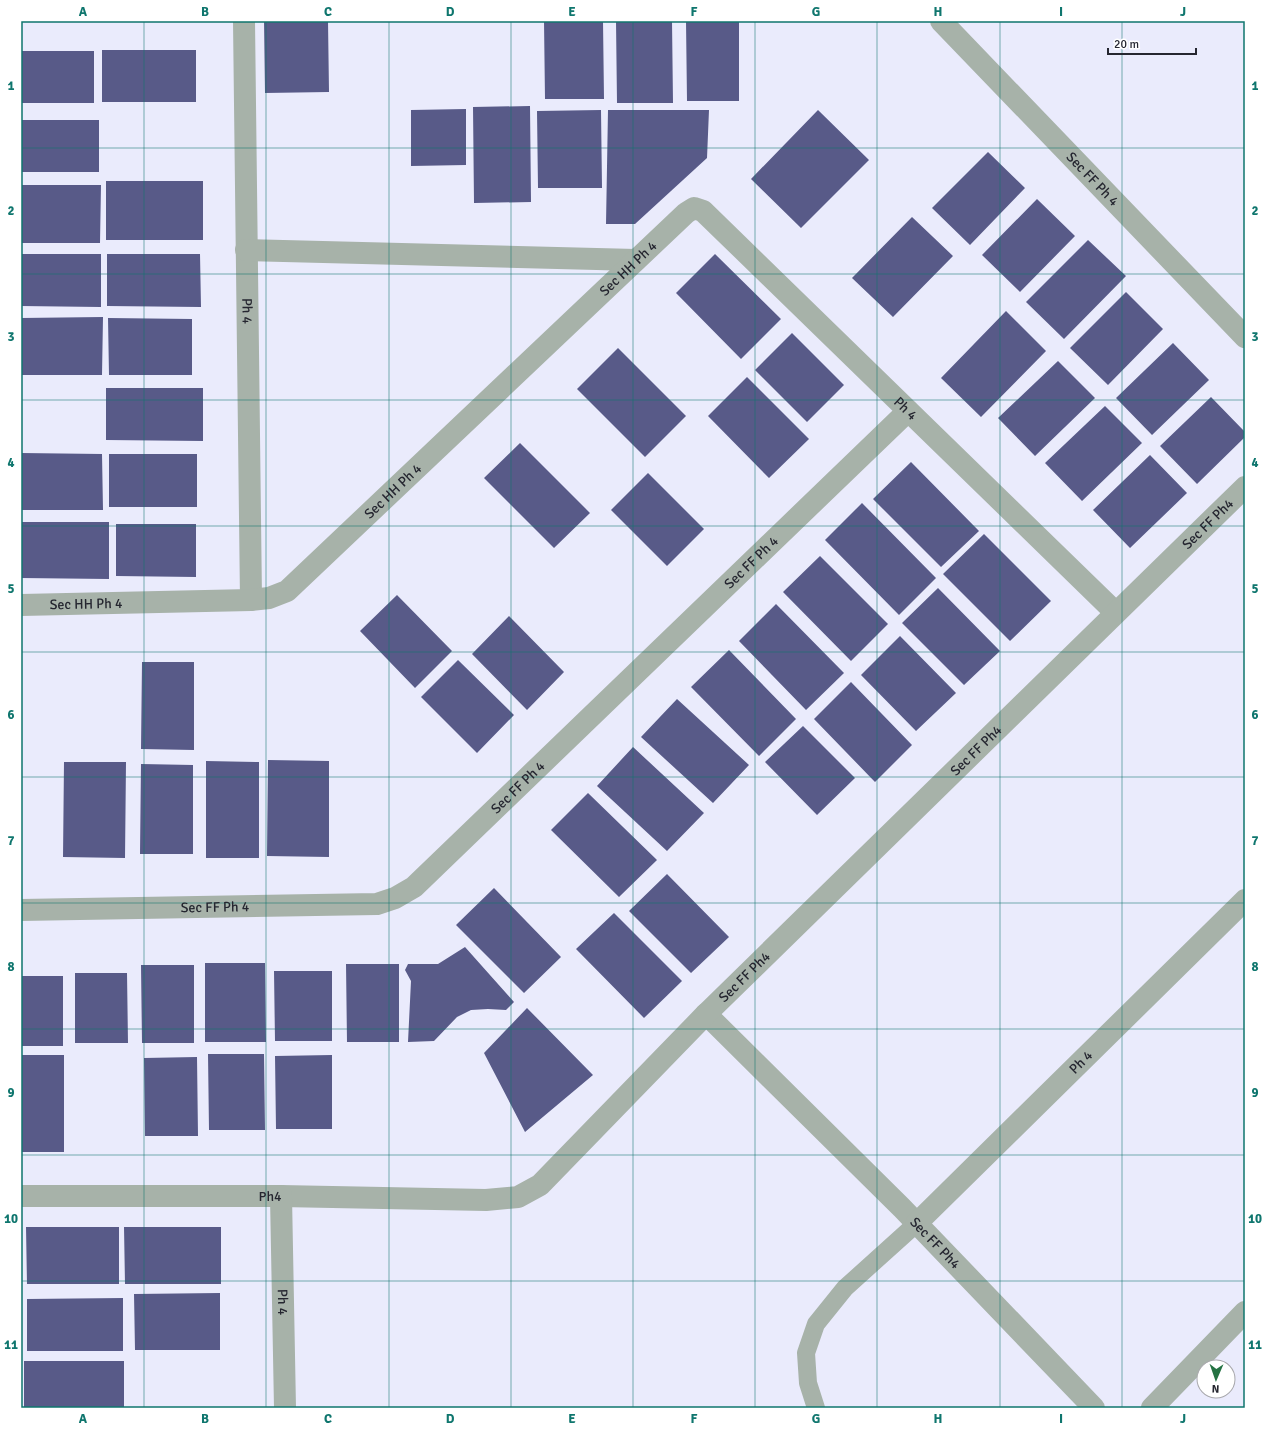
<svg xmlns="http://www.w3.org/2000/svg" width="1266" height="1429" viewBox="0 0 1266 1429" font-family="Signika,sans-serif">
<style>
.building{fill:#585a88}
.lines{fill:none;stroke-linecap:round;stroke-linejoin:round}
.lane{stroke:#a7b2a9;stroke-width:18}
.street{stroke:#a7b2a9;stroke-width:22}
.grid{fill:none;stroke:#0f766e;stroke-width:1;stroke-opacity:0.55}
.labels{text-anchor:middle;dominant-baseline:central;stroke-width:4;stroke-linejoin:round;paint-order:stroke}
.street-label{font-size:14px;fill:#252630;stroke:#fff}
.neatline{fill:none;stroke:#0f766e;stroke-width:1.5}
.grid-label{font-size:13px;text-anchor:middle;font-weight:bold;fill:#0f766e}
</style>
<rect width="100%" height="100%" fill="#eaebfc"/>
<path class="building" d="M264,21H328L329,92L265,93Z
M544,21H603L604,99H545Z
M616,21H672L673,103H617Z
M686,21H739V101H687Z
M102,50H196V102H102Z
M21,51H94V103H21Z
M530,106L531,202L474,203L473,107Z
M466,109V165L411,166V110Z
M601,110L602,188H538L537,111Z
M608,110H709L707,158L635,224H606Z
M818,110L869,160L801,228L751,179Z
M21,120H99V172H21Z
M988,152L1025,188L970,245L932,208Z
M106,181H203V240H106Z
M21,185H101L100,243H21Z
M1037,199L1075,236L1020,292L982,255Z
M912,217L953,256L893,317L852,278Z
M1088,240L1126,276L1064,339L1026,302Z
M21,254H101V307L21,306Z
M107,254H200L201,307L107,306Z
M715,254L781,319L741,359L676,293Z
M1126,292L1163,329L1108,385L1070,348Z
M1006,311L1046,351L981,417L941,378Z
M103,317L102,375H21V318Z
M108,318L192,319V375H109Z
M792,333L844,385L807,422L755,370Z
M1173,343L1209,380L1152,435L1116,398Z
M618,348L686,416L645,457L577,389Z
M1058,361L1095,398L1035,456L998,418Z
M747,377L809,439L769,478L708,416Z
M106,388H203V441L106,440Z
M1211,397L1245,432V437L1197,484L1160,446Z
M1105,406L1142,443L1082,501L1045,463Z
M520,443L590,513L554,548L484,478Z
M21,453L102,454L103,510H21Z
M109,454H197V507H109Z
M1150,455L1187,493L1130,548L1093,510Z
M911,462L979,531L941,567L873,499Z
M648,473L704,529L667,566L611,510Z
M862,503L936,578L899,615L825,540Z
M21,522H109V579L21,578Z
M116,524H196V577L116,576Z
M984,534L1051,601L1010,641L943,574Z
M820,556L888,624L851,661L783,592Z
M938,588L1000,651L964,685L902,623Z
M397,595L452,651L415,688L360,631Z
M776,604L844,673L806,710L739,641Z
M509,616L564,672L527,710L472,654Z
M900,636L956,693L916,731L861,675Z
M729,650L796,719L759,756L691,687Z
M458,660L514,715L477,753L421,697Z
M142,662H194V750L141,749Z
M851,682L912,745L875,782L814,719Z
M677,699L749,765L713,803L641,737Z
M803,726L855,778L817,815L765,762Z
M633,747L704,813L667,851L597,786Z
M268,760L329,761V857L267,856Z
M206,761L259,762V858H206Z
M64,762H126L125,858L63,857Z
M141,764L193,765V854H140Z
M588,793L657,860L619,897L551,830Z
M667,874L729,937L691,973L629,911Z
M494,888L561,957L524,993L456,925Z
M614,913L682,981L644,1018L576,949Z
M465,947L514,1002L506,1010L488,1009L471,1010L457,1017L434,1041L408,1042L411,981L405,970L408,964H438Z
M205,963H265L266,1042H205Z
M346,964H399V1042H347Z
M141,965H194V1043H142Z
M274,971H332V1041H275Z
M75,973H127L128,1043H75Z
M21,976H63V1046H21Z
M527,1008L593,1075L525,1132L484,1053Z
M208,1054H264L265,1130H209Z
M21,1055H64V1152H21Z
M332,1055V1129H276L275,1056Z
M197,1057L198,1136H145L144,1058Z
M26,1227H119V1284H27Z
M124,1227H221V1284H125Z
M220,1293V1350H135L134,1294Z
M123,1298V1351H27V1299Z
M24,1361H124V1408H24Z"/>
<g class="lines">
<path class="lane" d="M816,1408L808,1383L806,1353L816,1324L845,1288L916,1224"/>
<g class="street">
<path id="s1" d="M244,21L251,600"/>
<path id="s2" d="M941,21L1245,337"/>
<path d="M246,250L636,260"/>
<path id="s3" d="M21,605L251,600L269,598L287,591L686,213L694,208L703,211L1115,612"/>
<path id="s4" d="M21,910L377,904L395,898L414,887L908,411"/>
<path id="s5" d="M706,1014L902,1208L1094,1408"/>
<path id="s6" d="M21,1196H281L486,1200L518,1197L540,1185L706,1014L1245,487"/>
<path id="s7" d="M281,1196L285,1408"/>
<path id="s8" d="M916,1224L1245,900"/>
<path d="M1152,1408L1245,1312"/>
</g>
</g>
<path class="grid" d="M144,21V1408M266,21V1408M389,21V1408M511,21V1408M633,21V1408M755,21V1408M877,21V1408M1000,21V1408M1122,21V1408M21,148H1245M21,274H1245M21,400H1245M21,526H1245M21,652H1245M21,777H1245M21,903H1245M21,1029H1245M21,1155H1245M21,1281H1245"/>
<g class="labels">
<g class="street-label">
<text stroke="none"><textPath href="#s2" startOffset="219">Sec FF Ph 4</textPath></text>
<text stroke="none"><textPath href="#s3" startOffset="737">Sec HH Ph 4</textPath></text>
<text stroke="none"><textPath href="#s1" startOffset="290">Ph 4</textPath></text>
<text stroke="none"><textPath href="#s3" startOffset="1119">Ph 4</textPath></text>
<text stroke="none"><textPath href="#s3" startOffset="413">Sec HH Ph 4</textPath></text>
<text stroke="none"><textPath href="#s6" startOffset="1462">Sec FF Ph4</textPath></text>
<text stroke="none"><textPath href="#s4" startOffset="865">Sec FF Ph 4</textPath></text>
<text stroke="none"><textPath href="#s3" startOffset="65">Sec HH Ph 4</textPath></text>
<text stroke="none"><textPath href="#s6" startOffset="1138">Sec FF Ph4</textPath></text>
<text stroke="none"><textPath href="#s4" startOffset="541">Sec FF Ph 4</textPath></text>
<text stroke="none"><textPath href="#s4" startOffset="194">Sec FF Ph 4</textPath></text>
<text stroke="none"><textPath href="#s6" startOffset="814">Sec FF Ph4</textPath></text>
<text stroke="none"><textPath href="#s8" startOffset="231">Ph 4</textPath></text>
<text stroke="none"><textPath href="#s6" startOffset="249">Ph4</textPath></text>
<text stroke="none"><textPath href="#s5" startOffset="324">Sec FF Ph4</textPath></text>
<text stroke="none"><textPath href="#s7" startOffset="106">Ph 4</textPath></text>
</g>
</g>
<rect width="1266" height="1429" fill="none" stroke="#ffffff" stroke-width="44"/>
<g transform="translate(1216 1379) rotate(182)"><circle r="19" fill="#ffffff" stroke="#a8a8ac"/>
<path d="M0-3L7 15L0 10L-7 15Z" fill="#257343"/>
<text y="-6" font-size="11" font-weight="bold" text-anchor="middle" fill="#252630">N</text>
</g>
<path d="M1108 48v6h88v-6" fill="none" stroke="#252630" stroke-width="2"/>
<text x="1114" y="48" font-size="12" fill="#252630" stroke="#ffffff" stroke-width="3" paint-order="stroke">20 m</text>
<rect x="22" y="22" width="1222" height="1385" class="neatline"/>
<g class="grid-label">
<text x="83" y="16">A</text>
<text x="205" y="16">B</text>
<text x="328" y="16">C</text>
<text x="450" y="16">D</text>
<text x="572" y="16">E</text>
<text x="694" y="16">F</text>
<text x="816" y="16">G</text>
<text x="938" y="16">H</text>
<text x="1061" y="16">I</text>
<text x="1183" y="16">J</text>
<text x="11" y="90">1</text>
<text x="1255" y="90">1</text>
<text x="11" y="215">2</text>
<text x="1255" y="215">2</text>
<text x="11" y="341">3</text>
<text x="1255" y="341">3</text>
<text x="11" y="467">4</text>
<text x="1255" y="467">4</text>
<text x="11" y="593">5</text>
<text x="1255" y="593">5</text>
<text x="11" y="719">6</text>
<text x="1255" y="719">6</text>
<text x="11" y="845">7</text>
<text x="1255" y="845">7</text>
<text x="11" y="971">8</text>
<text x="1255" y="971">8</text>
<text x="11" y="1097">9</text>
<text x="1255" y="1097">9</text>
<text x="11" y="1223">10</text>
<text x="1255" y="1223">10</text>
<text x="11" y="1349">11</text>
<text x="1255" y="1349">11</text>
<text x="83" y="1423">A</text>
<text x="205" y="1423">B</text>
<text x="328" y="1423">C</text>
<text x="450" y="1423">D</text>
<text x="572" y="1423">E</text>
<text x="694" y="1423">F</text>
<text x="816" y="1423">G</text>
<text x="938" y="1423">H</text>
<text x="1061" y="1423">I</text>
<text x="1183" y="1423">J</text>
</g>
</svg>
